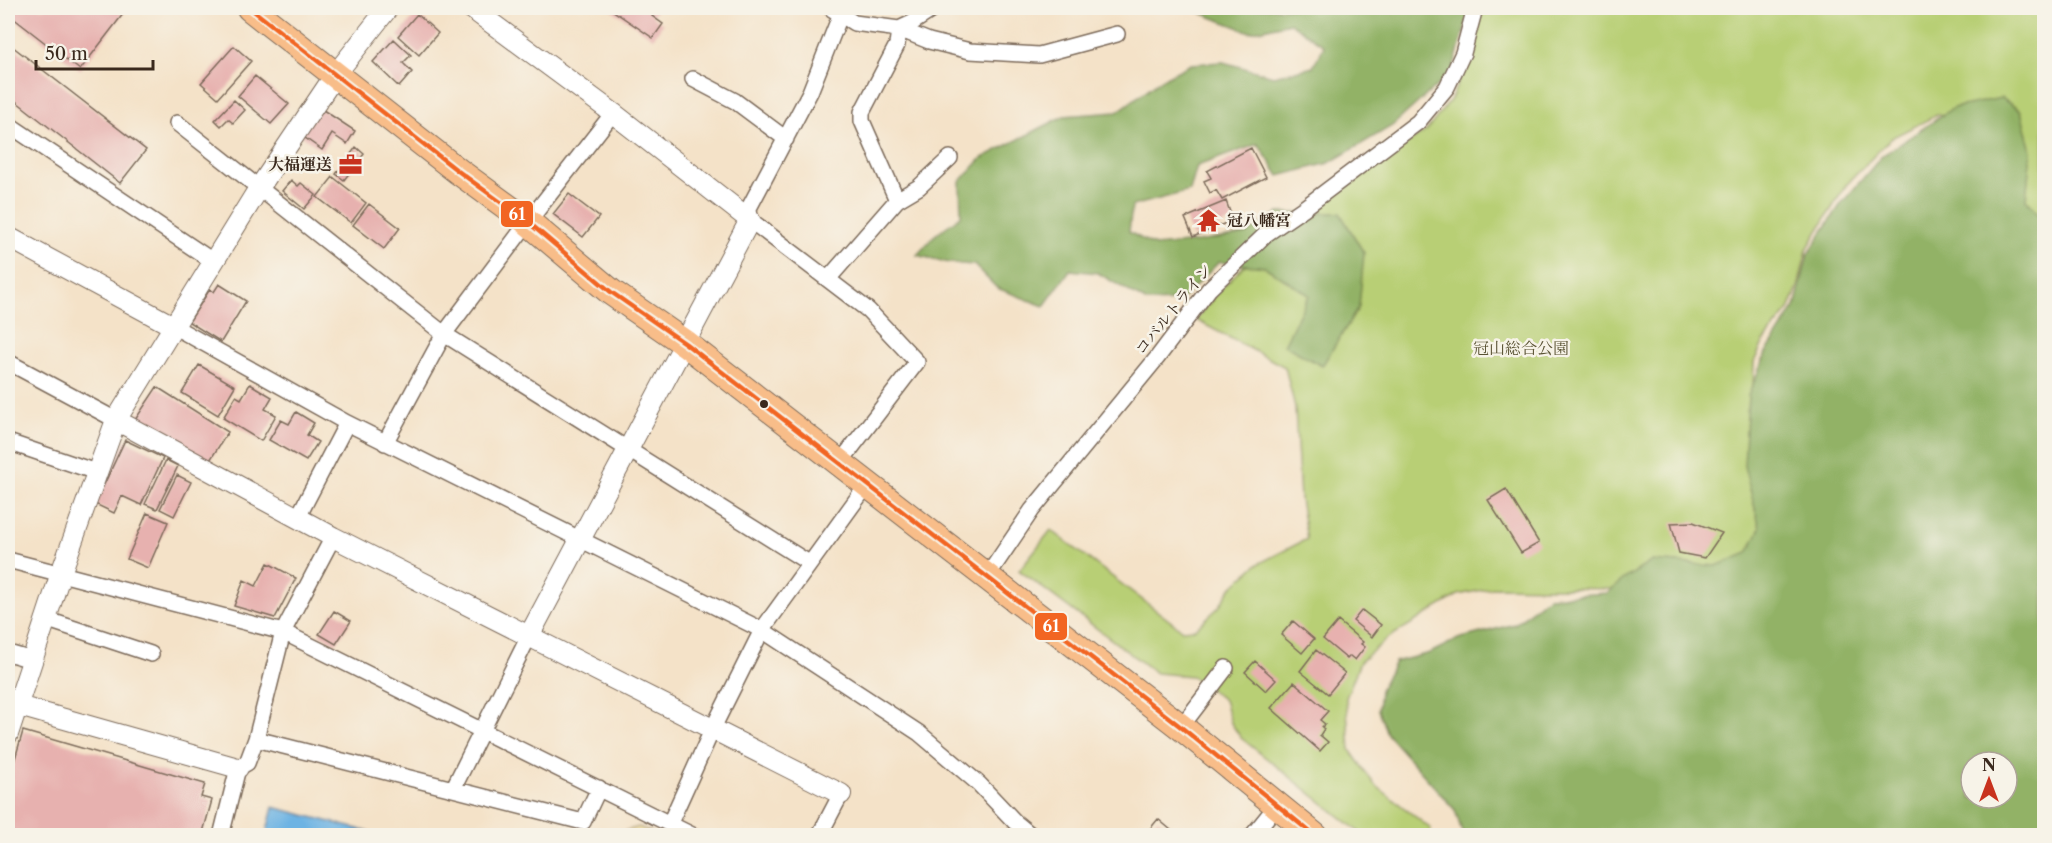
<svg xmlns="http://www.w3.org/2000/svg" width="2052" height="843" viewBox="0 0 2052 843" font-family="'Libre Caslon Text','Noto Serif JP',serif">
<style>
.green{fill:#b8cf74;stroke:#7a7c49;stroke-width:1.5}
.forest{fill:#92b266;stroke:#666e42;stroke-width:1.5;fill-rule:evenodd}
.sand{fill:#eeda9e;stroke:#94825e;stroke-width:1.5}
.water{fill:#6db3e3;stroke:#546e80;stroke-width:1.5}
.building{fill:#e7b1af}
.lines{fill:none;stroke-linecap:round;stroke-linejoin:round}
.minor-casing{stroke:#7c6a5a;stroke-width:18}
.tertiary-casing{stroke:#7c6a5a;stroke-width:22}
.trunk-casing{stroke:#7c6a5a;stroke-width:28}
.minor{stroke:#fff;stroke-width:15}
.tertiary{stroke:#fff;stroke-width:20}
.trunk{stroke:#f8bd89;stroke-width:26}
.bus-1-casing{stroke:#f7f3e8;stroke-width:9}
.bus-1{stroke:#f26522;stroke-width:4.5}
.bus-dot{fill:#3b2a1e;stroke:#f7f3e8;stroke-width:2}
.labels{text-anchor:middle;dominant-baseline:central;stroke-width:5;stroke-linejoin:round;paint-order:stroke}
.poi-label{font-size:16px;font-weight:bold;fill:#3b2a1e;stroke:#f7f3e8;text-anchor:end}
.street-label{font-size:16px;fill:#3b2a1e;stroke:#f7f3e8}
.park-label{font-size:16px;fill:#5a5334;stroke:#f7f3e8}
.line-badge{stroke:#f7f3e8;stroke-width:2}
.badge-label{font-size:16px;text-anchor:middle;font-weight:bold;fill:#fff}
</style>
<rect width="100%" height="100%" fill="#f7f3e8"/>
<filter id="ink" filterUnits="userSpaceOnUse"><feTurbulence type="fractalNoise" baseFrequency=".0167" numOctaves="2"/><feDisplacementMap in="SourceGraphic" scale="12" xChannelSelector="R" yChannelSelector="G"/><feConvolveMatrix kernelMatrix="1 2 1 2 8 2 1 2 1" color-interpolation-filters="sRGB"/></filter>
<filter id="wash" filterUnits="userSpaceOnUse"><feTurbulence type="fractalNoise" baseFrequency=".008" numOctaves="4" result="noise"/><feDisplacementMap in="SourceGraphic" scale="24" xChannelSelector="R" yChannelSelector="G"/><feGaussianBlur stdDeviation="1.35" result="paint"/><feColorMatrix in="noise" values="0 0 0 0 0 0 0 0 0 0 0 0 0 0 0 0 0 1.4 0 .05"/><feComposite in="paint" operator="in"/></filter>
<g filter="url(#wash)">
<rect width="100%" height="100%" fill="#f4e2c8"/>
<path class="green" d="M1483,8H2044V246L1975,115H1937L1891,138L1846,185L1807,249L1799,284L1789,310L1765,339L1754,362L1752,417L1777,479L1756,587L1618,589L1497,587L1458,595L1388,638L1360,662L1346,698L1350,750L1374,784L1431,829L1430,835H1363L1241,738L1231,723L1224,700L1191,676L1156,673L1019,570L1051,530L1182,630L1195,629L1219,607L1230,589L1256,565L1307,539L1300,499L1295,407L1285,367L1196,320L1214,296L1269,240L1427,130L1451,99L1469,57Z"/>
<path class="forest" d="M1195,8H1471L1452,72L1392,126L1329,163L1279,176L1258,144L1197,166L1190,191L1132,206L1129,232L1155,246L1198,242L1246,234L1278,213H1340L1364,253L1359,307L1322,366L1284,345L1309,295L1265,267L1219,262L1180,301L1147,302L1098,273L1070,270L1044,306L997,288L974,265L949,263L917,255L935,235L961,216L960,182L982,158L1064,116L1117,112L1162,79L1191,64L1223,62L1273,76L1313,67L1324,46L1290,23L1250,32L1203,14Z
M2001,98L2021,111L2031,151L2026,199L2044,220V835H1463L1455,810L1387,734L1378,710L1380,690L1395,662L1430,653L1458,639L1515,624L1548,597L1607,593L1624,579L1652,561L1716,566L1748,553L1760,528L1744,466L1748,396L1766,353L1795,307L1808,254L1841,204L1882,156L1953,108ZM1971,762H2007V798H1971Z"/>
<path class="sand" d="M639,827L657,835H611Z"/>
<path class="water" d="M273,807L381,835H266Z"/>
<g id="blocks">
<path class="building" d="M8,8H125L127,9L80,70L8,14Z
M609,8H658L652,16L663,24L653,38Z
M417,14L438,33L419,55L398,36Z
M394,39L411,55L403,63L412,72L399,87L373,62Z
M8,43L146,150L120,183L8,95Z
M234,46L251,61L218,98L201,83Z
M255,76L289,104L271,124L238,96Z
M234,100L245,110L233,123L228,119L221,126L215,120Z
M320,108L355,131L347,144L332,134L322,150L301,135Z
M356,147L364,154L344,180L336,174Z
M1251,148L1266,177L1222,200L1216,190L1210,193L1204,181L1211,178L1207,171Z
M333,177L366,203L351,223L317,197Z
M291,180L298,186L301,183L316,195L304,209L282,191Z
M569,194L599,217L583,237L553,214Z
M1226,201L1233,220L1193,237L1185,218Z
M369,204L400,228L384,249L353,225Z
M219,284L246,301L221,342L189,322L210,289L214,292Z
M199,365L235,386L218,415L182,393Z
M250,384L272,397L265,409L276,415L261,441L223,418L236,396L241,399Z
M157,387L228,432L207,465L135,420Z
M296,412L314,423L307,435L318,442L306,461L269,440L281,420L289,424Z
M125,440L163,458L141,505L122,496L114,513L95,504Z
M166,460L178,466L157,509L145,504Z
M177,475L191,482L174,516L160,509Z
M1506,489L1539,543L1521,553L1488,500Z
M147,513L168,522L148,568L127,559Z
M1693,522L1722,533L1705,558L1679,553L1671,523Z
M268,563L296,578L275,618L234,606L244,580L256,586Z
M1362,610L1381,625L1372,637L1353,621Z
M334,611L351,621L336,644L319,634Z
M1293,621L1314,639L1302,653L1281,635Z
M1338,621L1363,642L1361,644L1365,647L1355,660L1350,656L1347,659L1323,639Z
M1316,650L1345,673L1328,694L1300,671Z
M1255,661L1276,680L1266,691L1245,672Z
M1294,682L1328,711L1320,720L1325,724L1322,727L1324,729L1320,735L1328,742L1320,751L1271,708Z
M23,731L205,784L201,797L212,800L202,836H8V783Z
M1158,819L1178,836H1144Z"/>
</g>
</g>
<g filter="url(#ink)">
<use href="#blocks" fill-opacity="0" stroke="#7c6a5a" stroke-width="1.5"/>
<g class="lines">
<defs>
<path id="minor" d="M838,8L840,16L810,92L749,208L750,220L868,310L917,362L839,464
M832,9L854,23L899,29L929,41L970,51L1039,55L1117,34
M693,79L735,101L786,139
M177,123L444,334L809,563
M8,124L214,262
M897,200L862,121V112L897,45L899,29L912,23L935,8
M828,279L897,200L919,187L950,158
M173,326L347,423L762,630L919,733L979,784L1015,822L1032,836
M8,362L116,420
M8,442L96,472
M385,443L444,334L528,222L613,113
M298,517L347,423
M8,560L283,632L694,836
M986,578L1032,510L1157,358L1209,289L1266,234L1304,208L1418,122L1447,87L1463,53L1475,8
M45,619L151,654
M8,653L32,660
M1181,727L1226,668
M256,739L583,822L599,788
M453,789L529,636
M670,823L713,728L762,630L867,485
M221,836L238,768L247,763L256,739L283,632L333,537
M819,836L841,794
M1252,836L1277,805"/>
<path id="tertiary" d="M471,8L613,113L750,220L529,636
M8,237L173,326
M116,420L333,537L841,794
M8,703L238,768
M8,734L61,573L116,420L259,188L335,75L388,8"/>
<path id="trunk" d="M250,8L458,171L528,222L611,292L686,344L1181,727L1315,836"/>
</defs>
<use href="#minor" class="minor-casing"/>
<use href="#tertiary" class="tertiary-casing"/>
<use href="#trunk" class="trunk-casing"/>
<use href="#minor" class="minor"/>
<use href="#tertiary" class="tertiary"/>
<use href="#trunk" class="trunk"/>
<defs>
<path id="bus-1" d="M250,8L458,171L528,222L611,292L686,344L1181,727L1315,836"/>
</defs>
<use href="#bus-1" class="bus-1-casing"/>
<use href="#bus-1" class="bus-1"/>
</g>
</g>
<defs>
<symbol id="office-bare" viewBox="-9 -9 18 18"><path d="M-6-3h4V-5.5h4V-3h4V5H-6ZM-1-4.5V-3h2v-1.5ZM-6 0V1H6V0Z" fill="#c8321e" stroke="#f7f3e8" stroke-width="2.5" paint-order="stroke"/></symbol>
<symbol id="temple-bare" viewBox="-9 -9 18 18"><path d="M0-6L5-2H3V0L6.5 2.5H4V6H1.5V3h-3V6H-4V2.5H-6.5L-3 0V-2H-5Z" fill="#c8321e" stroke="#f7f3e8" stroke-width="2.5" paint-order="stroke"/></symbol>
</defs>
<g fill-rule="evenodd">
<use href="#office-bare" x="334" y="148" width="33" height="33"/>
<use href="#temple-bare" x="1192" y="204" width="33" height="33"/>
</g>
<circle class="bus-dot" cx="764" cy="404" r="5"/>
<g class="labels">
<g class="poi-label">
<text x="332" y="164">大福運送</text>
<text x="1227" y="220" text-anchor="start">冠八幡宮</text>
</g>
<g class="street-label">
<text transform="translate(1173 309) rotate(-51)">コバルトライン</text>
</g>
<g class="park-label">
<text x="1521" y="348">冠山総合公園</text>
</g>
</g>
<g class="line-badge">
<rect x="500" y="200" width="34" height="28" rx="6" fill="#f26522"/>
<rect x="1034" y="612" width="34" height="29" rx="6" fill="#f26522"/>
</g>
<g class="badge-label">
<text x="517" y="220">61</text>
<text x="1051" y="632">61</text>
</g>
<rect width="2052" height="843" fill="none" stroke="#f7f3e8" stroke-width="30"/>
<g transform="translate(1989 780)"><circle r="28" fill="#f7f3e8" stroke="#aca397" stroke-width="1.5"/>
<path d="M0-4.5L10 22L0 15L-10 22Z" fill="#c8321e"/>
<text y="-9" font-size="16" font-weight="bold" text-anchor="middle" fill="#3b2a1e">N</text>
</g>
<path d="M36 60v9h117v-9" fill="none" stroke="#3b2a1e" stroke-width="3"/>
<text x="45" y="60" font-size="18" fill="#3b2a1e" stroke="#f7f3e8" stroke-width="4.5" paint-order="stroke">50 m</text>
</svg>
